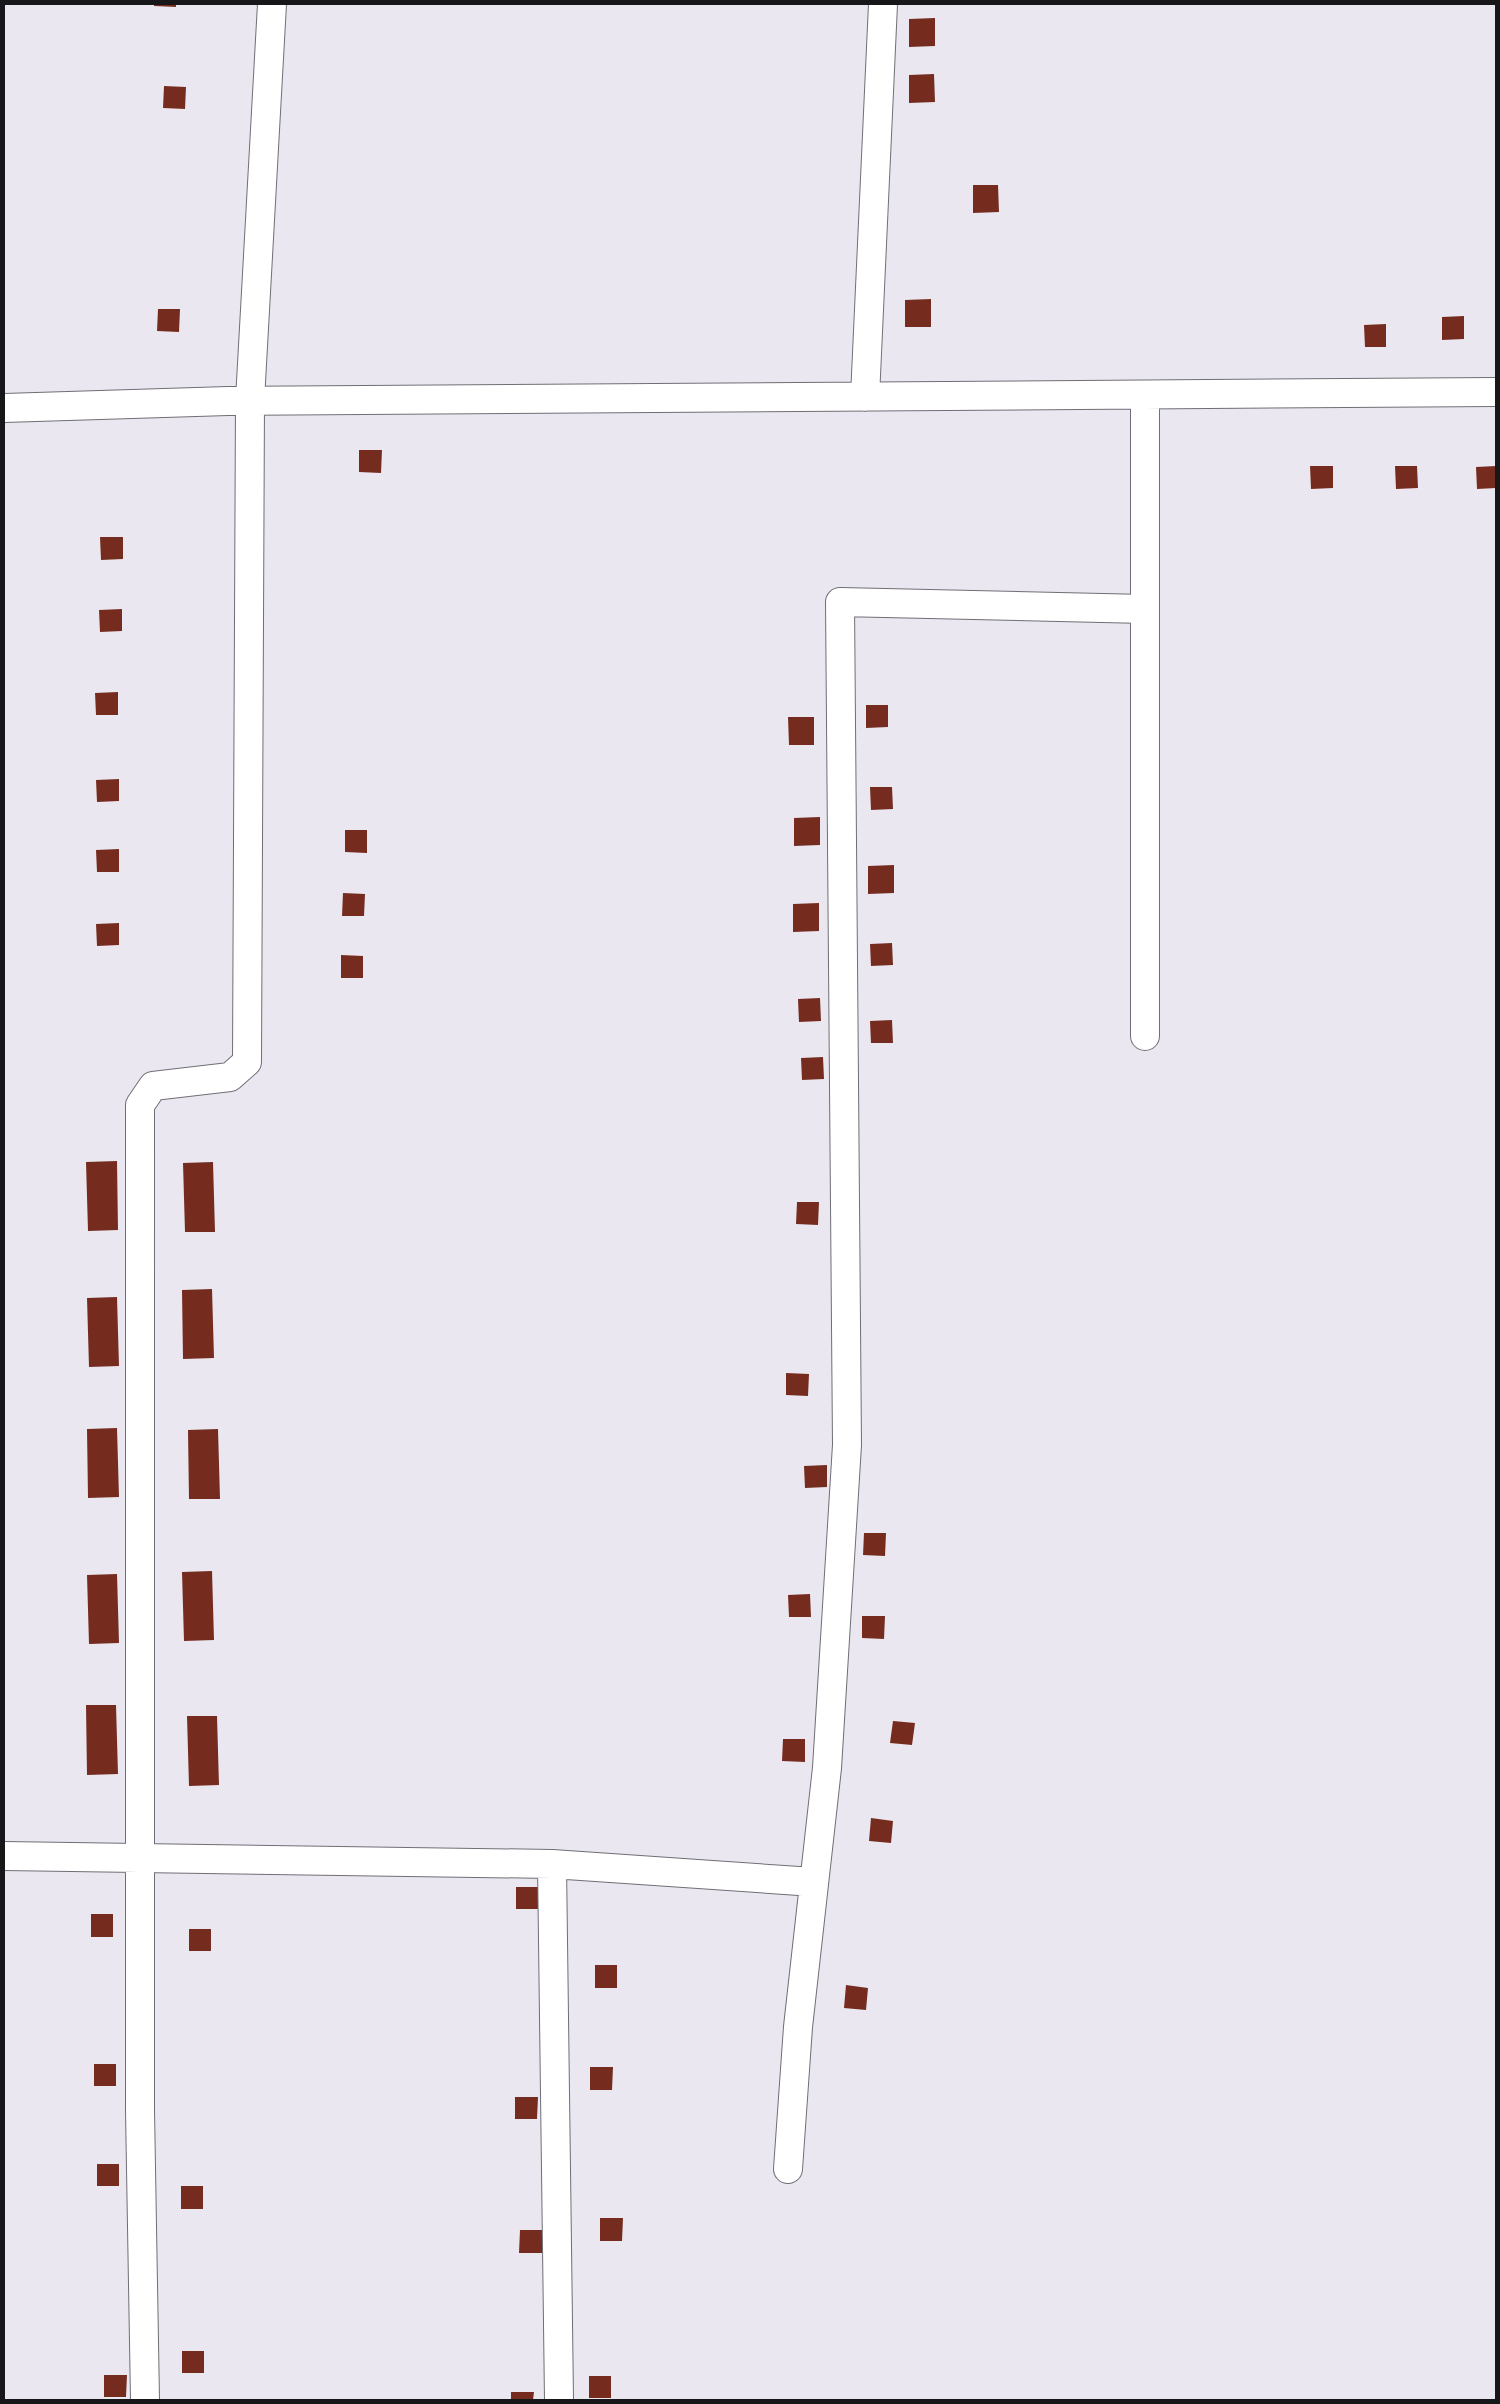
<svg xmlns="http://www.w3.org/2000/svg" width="1500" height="2404" viewBox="0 0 1500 2404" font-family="'DM Sans',sans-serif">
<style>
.building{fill:#752c1f}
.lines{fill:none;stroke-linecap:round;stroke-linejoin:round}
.minor-casing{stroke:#706e75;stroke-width:30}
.minor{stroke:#fff;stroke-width:28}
</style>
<rect width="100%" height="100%" fill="#eae7f0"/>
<path class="building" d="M154,4H176V7L154,6Z
M935,18V46L909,47V19Z
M934,74L935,102L909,103V75Z
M164,86L186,87L185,109L163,108Z
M973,185H998L999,212L973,213Z
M931,299V327H905V300Z
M158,309H180L179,332L157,331Z
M1464,316V339L1442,340V317Z
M1386,324V347H1365L1364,325Z
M359,450H382L381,473L359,472Z
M1310,466H1333V488L1311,489Z
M1395,466H1417L1418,488L1396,489Z
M1496,466V488L1477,489L1476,467Z
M100,537H123V559L101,560Z
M122,609V631L100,632L99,610Z
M118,692V715H96L95,693Z
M866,705H888V727L866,728Z
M788,717H814V745H789Z
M119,779V801L97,802L96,780Z
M870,787H892L893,809L871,810Z
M820,817V845L794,846V818Z
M345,830H367V853L345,852Z
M119,849V872H97L96,850Z
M894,865V893L868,894V866Z
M343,893L365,894L364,916H342Z
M819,903V931L793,932V904Z
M119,923V945L97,946L96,924Z
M892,943L893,965L871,966L870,944Z
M341,955L363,956V978H341Z
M820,998L821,1021L799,1022L798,999Z
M892,1020L893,1043H871L870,1021Z
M823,1057L824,1079L802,1080L801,1058Z
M117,1161L118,1230L88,1231L86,1162Z
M213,1162L215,1232H185L183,1163Z
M797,1202H819L818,1225L796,1224Z
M212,1289L214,1358L183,1359L182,1290Z
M117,1297L119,1366L89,1367L87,1298Z
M786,1373L809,1374L808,1396L786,1395Z
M117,1428L119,1497L88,1498L87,1429Z
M218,1429L220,1499H189L188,1430Z
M827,1465V1487L805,1488L804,1466Z
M864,1533H886L885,1556L863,1555Z
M212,1571L214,1640L184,1641L182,1572Z
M117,1574L119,1643L89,1644L87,1575Z
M810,1594L811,1617H789L788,1595Z
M862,1616H885L884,1639L862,1638Z
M86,1705H116L118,1774L87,1775Z
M187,1716H217L219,1785L189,1786Z
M893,1721L915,1723L912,1745L890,1743Z
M783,1739H805V1762L782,1761Z
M871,1818L893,1821L891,1843L869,1841Z
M516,1887H538V1909H516Z
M91,1914H113V1937H91Z
M189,1929H211V1951H189Z
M595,1965H617V1988H595Z
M846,1985L868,1988L866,2010L844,2008Z
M94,2064H116V2086H94Z
M590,2067H613L612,2090H590Z
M515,2097H538L537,2119H515Z
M97,2164H119V2186H97Z
M181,2186H203V2209H181Z
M600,2218H623L622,2241H600Z
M520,2230H542V2253H519Z
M182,2351H204V2373H182Z
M104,2375H127L126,2397H104Z
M589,2376H611V2398H589Z
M511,2392H534L533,2400H511Z"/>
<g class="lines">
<defs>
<path id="minor" d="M865,397L883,4
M4,408L228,401L1496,392
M1145,1036V395
M4,1856L552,1864L814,1882
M552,1864L559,2400
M788,2169L798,2027L827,1768L847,1445L840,602L1145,609
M145,2400L140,2110V1105L153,1086L230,1077L247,1062L250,400L272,4"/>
</defs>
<use href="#minor" class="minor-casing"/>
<use href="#minor" class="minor"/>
</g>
<rect width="1500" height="2404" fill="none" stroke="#17171a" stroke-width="10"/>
</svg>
